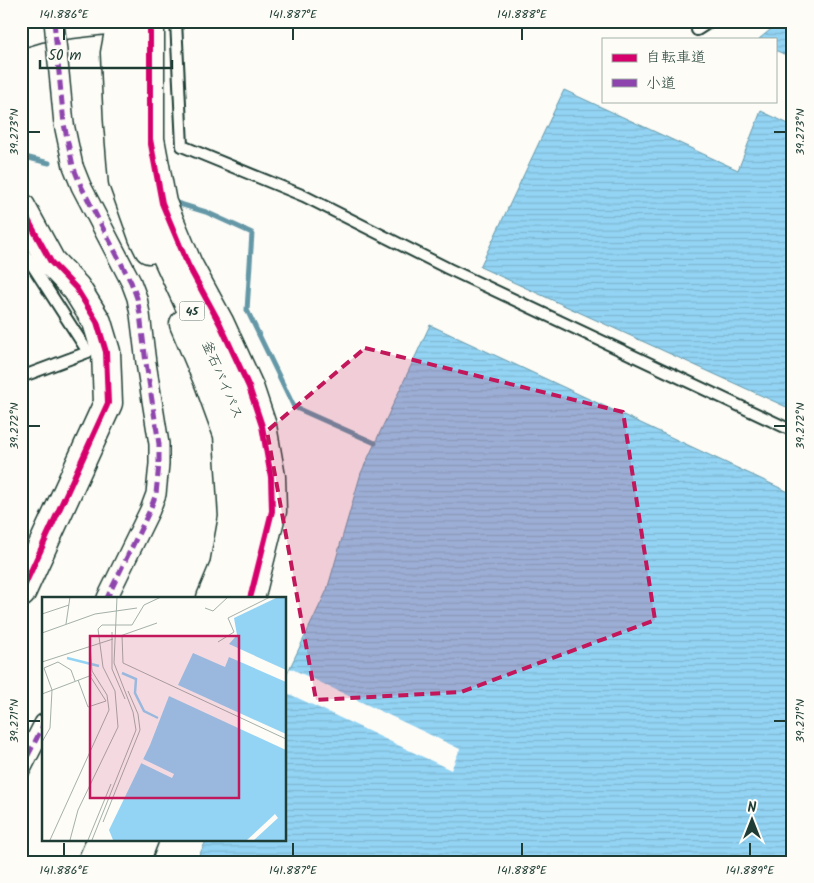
<svg xmlns="http://www.w3.org/2000/svg" width="814" height="883" viewBox="0 0 814 883" font-family="Kalam,'Klee One',sans-serif">
<style>
.water{fill:url(#water-rules);stroke:#6598a7}
.pier{fill:#fdfcf7}
.lines{fill:none;stroke-linecap:round;stroke-linejoin:round}
.stream{stroke:#6598a7;stroke-width:5}
.lane-casing{stroke:#1f3d34;stroke-width:14}
.street-casing{stroke:#1f3d34;stroke-width:22}
.secondary-casing{stroke:#1f3d34;stroke-width:31}
.highway-casing{stroke:#1f3d34;stroke-width:31}
.lane{stroke:#fdfcf7;stroke-width:10}
.street{stroke:#fdfcf7;stroke-width:19}
.secondary{stroke:#fdfcf7;stroke-width:28}
.highway{stroke:#fdfcf7;stroke-width:28}
.street-bridge-casing{stroke:#1f3d34;stroke-width:22;stroke-linecap:butt}
.street-bridge{stroke:#fdfcf7;stroke-width:19}
.quiet{stroke:#8e44ad;stroke-width:5;stroke-dasharray:10 5;stroke-linecap:butt}
.cycleway-casing{stroke:#fdfcf7;stroke-width:9}
.cycleway{stroke:#d6006c;stroke-width:6}
.marked{fill:#c2185b;fill-opacity:0.2;stroke:#c2185b;stroke-width:4;stroke-dasharray:10 6;stroke-linejoin:round}
.ticks{fill:none;stroke:#1f3d34;stroke-width:2}
.labels{text-anchor:middle;dominant-baseline:central;stroke-width:4;stroke-linejoin:round;paint-order:stroke}
.shield{fill:#fdfcf7;stroke:#62766e;stroke-width:1}
.shield-label{font-size:12px;font-weight:bold;fill:#1f3d34}
.street-label{font-size:14px;fill:#1f3d34;stroke:#fdfcf7}
.inset-river{fill:none;stroke:#93d4f4;stroke-width:2.5}
.inset-road{fill:none;stroke:#a4b0a9;stroke-width:1}
.view{fill:#c2185b;fill-opacity:0.15;stroke:#c2185b;stroke-width:2.5}
.inset-edge{fill:none;stroke:#1f3d34;stroke-width:2.5}
.neatline{fill:none;stroke:#1f3d34;stroke-width:2}
.ticks-label{font-size:12px;text-anchor:middle;fill:#1f3d34}
</style>
<defs>
<pattern id="water-rules" width="6" height="5" patternUnits="userSpaceOnUse" patternTransform="scale(1.25)"><rect width="6" height="5" fill="#93d4f4"/><path d="M0 2.5h6" fill="none" stroke="#7eb7d2"/></pattern>
</defs>
<rect width="100%" height="100%" fill="#fdfcf7"/>
<filter id="ink" filterUnits="userSpaceOnUse"><feTurbulence type="fractalNoise" baseFrequency=".02" numOctaves="2"/><feDisplacementMap in="SourceGraphic" scale="10" xChannelSelector="R" yChannelSelector="G"/><feConvolveMatrix kernelMatrix="1 2 1 2 8 2 1 2 1" color-interpolation-filters="sRGB"/></filter>
<g filter="url(#ink)">
<path class="water" d="M781,21H793V58L775,50V39H759Z
M564,90L738,170L761,111L793,126V410L480,267Z
M430,325L793,494V862H196L207,839H285V678L327,590L361,473Z"/>
<path class="pier" d="M290,668L460,749L451,770L285,692V678Z"/>
<g class="lines">
<path class="stream" d="M21,156L49,163
M170,201L206,212L252,233L247,310L294,407L375,443"/>
<defs>
<path id="lane" d="M176,21L182,146L304,196L449,269L793,431
M697,30L711,21
M21,248L88,352L21,377"/>
<path id="street" d="M21,38L41,32L110,24L115,21
M73,166L81,186L131,282L137,298L140,314L146,363L159,444V464L156,494L150,510L107,598
M21,769L44,724"/>
<path id="secondary" d="M121,21L115,53L118,120L123,181L143,237L149,249
M150,21V139L162,203L188,265L220,324L249,387L262,426L271,477L272,511L252,591L250,598
M21,207L51,262L76,288L97,322L106,352L108,403L21,593
M184,324L209,383L228,435L233,517L224,567L211,598
M92,862L102,839
M135,862L144,839"/>
<path id="highway" d="M134,21L131,54L132,146L151,222L239,413L248,461L252,512L236,583L229,598
M113,862L123,839"/>
</defs>
<use href="#lane" class="lane-casing"/>
<use href="#street" class="street-casing"/>
<use href="#secondary" class="secondary-casing"/>
<use href="#highway" class="highway-casing"/>
<use href="#lane" class="lane"/>
<use href="#street" class="street"/>
<use href="#secondary" class="secondary"/>
<use href="#highway" class="highway"/>
<defs>
<path id="street-bridge" d="M54,21L64,124L73,166"/>
</defs>
<use href="#street-bridge" class="street-bridge-casing"/>
<use href="#street-bridge" class="street-bridge"/>
<path class="quiet" d="M54,21L64,124L73,166L81,186L131,282L137,298L140,314L146,363L159,444V464L156,494L150,510L107,598
M21,769L44,724"/>
<defs>
<path id="cycleway" d="M150,21V139L162,203L188,265L220,324L249,387L262,426L271,477L272,511L252,591L250,598
M21,207L51,262L76,288L97,322L106,352L108,403L21,593"/>
</defs>
<use href="#cycleway" class="cycleway-casing"/>
<use href="#cycleway" class="cycleway"/>
</g>
</g>
<path class="marked" d="M365,348L623,412L655,620L461,692L316,700L267,431Z"/>
<path class="ticks" d="M64,28V40M293,28V40M522,28V40M28,132H40M774,132H786M28,426H40M774,426H786M28,721H40M774,721H786M64,843V856M293,843V856M522,843V856M750,843V856"/>
<g class="labels">
<rect class="shield" x="179.5" y="301.5" width="25" height="19" rx="4"/>
<g class="shield-label">
<text x="192" y="311">45</text>
</g>
<g class="street-label">
<text transform="translate(222 380) rotate(67)">釜石バイパス</text>
</g>
</g>
<g transform="translate(42 597)">
<rect width="244" height="244" fill="#fdfcf7"/>
<path d="M236,0H244V73L187,47L195,38L192,21ZM151,56L183,70L187,60L244,85V137L136,88ZM127,99L244,153V243H71L67,233L108,148Z" fill="#93d4f4"/>
<path d="M101,162L132,177L130,181L99,166ZM233,217L236,221L212,243H205Z" fill="#fdfcf7"/>
<path class="inset-river" d="M25,61L57,69M80,76L94,82L93,96L102,114L116,121"/>
<path class="inset-road" d="M163,11L171,14L186,0M0,17L27,8M24,27L28,0M70,35V72L83,102M0,36L53,17L95,11M80,38L81,66L244,142M78,39L115,26M176,45L192,35L186,21L228,0M0,65L71,42M36,83L46,110L64,104L48,79M0,97L50,78M0,145L8,131L10,93L2,71L16,65L29,73L33,84M61,225L98,133L96,117L86,94M8,243L67,113L65,98L50,74L48,47M28,243L36,213L76,130L73,94L61,70L56,32L60,28H90L102,8L119,0M46,243L69,187M50,243L94,133L91,115L72,66L75,0"/>
<path class="view" d="M48,39H197V201H48Z"/>
<rect width="244" height="244" class="inset-edge"/>
</g>
<rect width="814" height="883" fill="none" stroke="#fdfcf7" stroke-width="55"/>
<rect x="602" y="38" width="175" height="65" fill="#fdfcf7" stroke="#a4b0a9"/>
<rect x="612" y="54" width="25" height="8" fill="#d6006c" stroke="#a4b0a9"/>
<text x="646" y="62" font-size="15" fill="#1f3d34">自転車道</text>
<rect x="612" y="79" width="25" height="8" fill="#8e44ad" stroke="#a4b0a9"/>
<text x="646" y="88" font-size="15" fill="#1f3d34">小道</text>
<g transform="translate(752 820)" stroke="#fdfcf7" stroke-width="4" paint-order="stroke">
<path d="M0-4L9 19L0 12L-9 19Z" fill="#1f3d34"/>
<text y="-8" font-size="14" font-weight="bold" text-anchor="middle" fill="#1f3d34">N</text>
</g>
<path d="M40 60v8h132v-8" fill="none" stroke="#1f3d34" stroke-width="2.5"/>
<text x="48" y="60" font-size="15" fill="#1f3d34" stroke="#fdfcf7" stroke-width="4" paint-order="stroke">50 m</text>
<rect x="28" y="28" width="758" height="828" class="neatline"/>
<g class="ticks-label">
<text x="64" y="18">141.886°E</text>
<text x="293" y="18">141.887°E</text>
<text x="522" y="18">141.888°E</text>
<text transform="translate(14 132) rotate(-90)" y="4">39.273°N</text>
<text transform="translate(800 132) rotate(-90)" y="4">39.273°N</text>
<text transform="translate(14 426) rotate(-90)" y="4">39.272°N</text>
<text transform="translate(800 426) rotate(-90)" y="4">39.272°N</text>
<text transform="translate(14 721) rotate(-90)" y="4">39.271°N</text>
<text transform="translate(800 721) rotate(-90)" y="4">39.271°N</text>
<text x="64" y="874">141.886°E</text>
<text x="293" y="874">141.887°E</text>
<text x="522" y="874">141.888°E</text>
<text x="750" y="874">141.889°E</text>
</g>
</svg>
